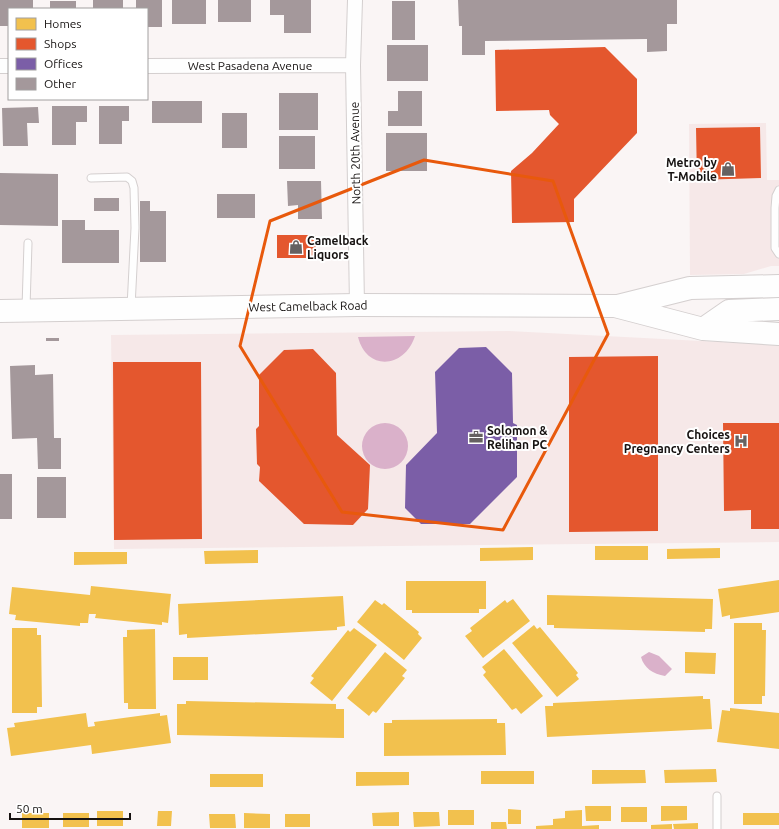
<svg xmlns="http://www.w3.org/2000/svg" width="779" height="829" viewBox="0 0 779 829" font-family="Ubuntu,sans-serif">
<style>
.built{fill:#f6e8e8}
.water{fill:#dab1ca}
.homes{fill:#f2c14e}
.shops{fill:#e4572e}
.offices{fill:#7b5ea7}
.building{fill:#a4989b}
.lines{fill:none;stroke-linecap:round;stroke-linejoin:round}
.service-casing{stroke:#d4cfcf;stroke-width:9}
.minor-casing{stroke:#d4cfcf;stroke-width:16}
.primary-casing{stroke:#d4cfcf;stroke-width:24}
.service{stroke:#fefefe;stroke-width:7}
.minor{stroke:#fefefe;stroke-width:14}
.primary{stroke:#fefefe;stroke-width:22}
.marked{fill:none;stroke:#e8590c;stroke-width:3;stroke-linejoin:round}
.labels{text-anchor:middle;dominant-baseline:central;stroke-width:4;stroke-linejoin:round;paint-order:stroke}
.street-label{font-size:12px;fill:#161211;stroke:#fff}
.poi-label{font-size:12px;font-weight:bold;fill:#161211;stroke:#fff;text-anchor:end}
</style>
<rect width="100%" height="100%" fill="#faf5f5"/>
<path class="built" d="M766,123L767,180H779V266H771L744,274L690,275L689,124Z
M509,331L779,345V542L114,549L111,335Z"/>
<path class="water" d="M415,336C405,368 367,372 358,337Z
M362 446a23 23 0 1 1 46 0a23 23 0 1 1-46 0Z
M649,652L659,656L672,669L665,676C653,674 644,668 641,657Z"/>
<path class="homes" d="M595,546H648V560H595Z
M533,547V560L480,561V548Z
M720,548V558L667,559V549Z
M258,550V563L205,564L204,551Z
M74,552H127V564L74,565Z
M779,580V612L730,619V615L722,617L718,589Z
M406,581H486V609H479V613H412V610H406Z
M91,586L171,594L168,623L162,622V625L95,618L96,614H89L88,623H80V626L15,620L16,615L9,614L12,587L90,595Z
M547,595L713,599L712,629H705V632L554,628V625H547Z
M343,596L345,626L337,627V630L187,638V634L179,635L178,604Z
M513,599L530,621L483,658L465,636L472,631L470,628L505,600L507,603Z
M375,600L382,605L384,603L419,632L418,634L422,638L404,660L357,622Z
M734,623H762V630H766L765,696H762V704H734Z
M534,625L537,629L540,627L578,673L576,675L579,679L557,697L512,643Z
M12,628H37V635H41L42,707H37V713H12Z
M354,628L377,645L332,701L310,683L314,678L311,676L348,630L350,632Z
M155,629L156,709H128V703H124L123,637H127V630Z
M504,649L543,696L521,714L516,708L512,710L483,675L486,672L482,667Z
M385,652L407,670L402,676L405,678L376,713L373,711L369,716L347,698Z
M685,652L716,653L715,674L685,673Z
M173,657H208V680H173Z
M703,696V699H710L712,729L547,737L545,706H553V703Z
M186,701L336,704V709H344V738L177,735V704H186Z
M730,708L779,713V749L717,742L722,710L730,711Z
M86,713L88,727L95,726L94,722L160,713V716L167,715L171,743L92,754L91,745L11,756L7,728L15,727L14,723Z
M497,719V723H505L506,755L384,756V723H392V720Z
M716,769L717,782L665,783L664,770Z
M592,770H645L646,783L592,784Z
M481,771H534V784H481Z
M356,772H409V785L356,786Z
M210,774H263V787H210Z
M585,806H611V821H586Z
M661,806H687V820L661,821Z
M621,807H647V822H621Z
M508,809L521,810V824H508Z
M448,810H474V825H448Z
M582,810V826L599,825V829H536V826L553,825V819L565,818V811Z
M97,811H123V826H97Z
M158,811H172L171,826H157Z
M399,812V826H373L372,813Z
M413,812H439L440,826L414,827Z
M22,813H49V828H22Z
M63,813H89V827H63Z
M244,813L270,814V828H244Z
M743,813H779V825H743Z
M209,814H235L236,828H210Z
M285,814H310V827H285Z
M491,822H506L507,829H491Z
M698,823V829H674L673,824Z
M672,824V829H651V825Z"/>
<path class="shops" d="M605,47L637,79V133L574,199V222L512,223L511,171L532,153L559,124L550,115L549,110L496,111L495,50Z
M760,127L761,178L697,180L696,128Z
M277,235H316V258H277Z
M313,349L336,373L337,435L370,465L368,509L353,525L304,524L259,481L260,467L257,464L256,429L259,426V375L284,350Z
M658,356V531L569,532V357Z
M113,362H201L202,539L114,540Z
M723,423H779V529H751V510L724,511Z"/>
<path class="offices" d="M486,347L512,373L513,423L517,425V477L470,524H421L405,508L406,465L437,433L435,372L459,348Z"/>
<path class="building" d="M0,0H33V9H9V26H0Z
M93,0H123V9H93Z
M136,0H162V27H147V9H136Z
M172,0H206V24H172Z
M218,0H251V22H218Z
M270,0H311V33H284V15H270Z
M458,0H677V24H667V51L647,52V39L485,41V55H462V26H459Z
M50,1H76V9H50Z
M392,1H415V40H392Z
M387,45H428V81H387Z
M398,91H422V126H388V111H398Z
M279,93H318V130H279Z
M152,101H202V123H152Z
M52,106H87V122H76V145H52Z
M99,106H129V121H122V144H99Z
M38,107L39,123H27L28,146H3L2,108Z
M222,113H247V148H222Z
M386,133H427V171H386Z
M279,136H315V169H279Z
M0,173L58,174V226L0,225Z
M287,181H321L322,219H298V205L288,206Z
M217,194H255V218H217Z
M94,198H119V211H94Z
M140,201H150V211H166V262H140Z
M62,220H85V230H119V263H62Z
M46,338H59V341H46Z
M35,365V375L53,374L54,438H61V469H38L37,438L12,439L10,366Z
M0,474H12V519H0Z
M37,477H66V518H37Z"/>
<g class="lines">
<defs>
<path id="service" d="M91,178L127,177L132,181L134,188L135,228L131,307
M779,190L776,196L775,208V248L779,254
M26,308L28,243
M717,829V796"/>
<path id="minor" d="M355,0L353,65L357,305
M0,66H9
M147,66L353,65"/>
<path id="primary" d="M618,306L690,288L779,286
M0,311L357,305L615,306L703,329L779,334
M703,329L729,311L779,309"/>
</defs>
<use href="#service" class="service-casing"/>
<use href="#minor" class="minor-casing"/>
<use href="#primary" class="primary-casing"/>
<use href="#service" class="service"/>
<use href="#minor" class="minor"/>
<use href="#primary" class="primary"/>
</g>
<path class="marked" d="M424,160L553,181L608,334L503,530L342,512L240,346L270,221Z"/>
<defs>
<symbol id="shop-bare" viewBox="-9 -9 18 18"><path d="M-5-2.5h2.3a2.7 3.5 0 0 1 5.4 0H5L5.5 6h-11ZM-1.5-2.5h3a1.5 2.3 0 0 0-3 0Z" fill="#666161" stroke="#fff" stroke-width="2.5" paint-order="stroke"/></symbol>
<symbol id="office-bare" viewBox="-9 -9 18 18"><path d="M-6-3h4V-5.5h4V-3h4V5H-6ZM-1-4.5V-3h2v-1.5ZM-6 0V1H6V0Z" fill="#666161" stroke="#fff" stroke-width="2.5" paint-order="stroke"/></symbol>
<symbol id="hospital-bare" viewBox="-9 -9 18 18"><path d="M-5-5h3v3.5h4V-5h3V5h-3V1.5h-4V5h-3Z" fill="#666161" stroke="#fff" stroke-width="2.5" paint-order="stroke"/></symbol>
</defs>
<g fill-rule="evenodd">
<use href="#shop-bare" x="718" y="159" width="20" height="20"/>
<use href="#shop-bare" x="286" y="237" width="20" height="20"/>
<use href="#office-bare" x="466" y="427" width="20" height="20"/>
<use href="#hospital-bare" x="731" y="431" width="20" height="20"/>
</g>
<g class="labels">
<g class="street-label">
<text x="250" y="65">West Pasadena Avenue</text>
<text transform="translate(355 153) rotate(-91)">North 20th Avenue</text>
<text transform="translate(308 306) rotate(-1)">West Camelback Road</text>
</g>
<g class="poi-label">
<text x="717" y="162">Metro by<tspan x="717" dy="14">T-Mobile</tspan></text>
<text x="307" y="240" text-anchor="start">Camelback<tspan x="307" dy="14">Liquors</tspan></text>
<text x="487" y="430" text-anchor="start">Solomon &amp;<tspan x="487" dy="14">Relihan PC</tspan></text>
<text x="730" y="434">Choices<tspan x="730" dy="14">Pregnancy Centers</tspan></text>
</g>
</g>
<rect x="8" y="8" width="140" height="92" fill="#ffffff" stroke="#a2a0a0"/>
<rect x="16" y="18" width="20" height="12" fill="#f2c14e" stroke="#a2a0a0"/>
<text x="44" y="28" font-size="12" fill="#161211">Homes</text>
<rect x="16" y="38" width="20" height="12" fill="#e4572e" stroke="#a2a0a0"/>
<text x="44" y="48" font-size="12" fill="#161211">Shops</text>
<rect x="16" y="58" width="20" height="12" fill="#7b5ea7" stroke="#a2a0a0"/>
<text x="44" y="68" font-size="12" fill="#161211">Offices</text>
<rect x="16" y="78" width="20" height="12" fill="#a4989b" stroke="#a2a0a0"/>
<text x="44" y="88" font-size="12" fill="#161211">Other</text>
<path d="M10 813v6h120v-6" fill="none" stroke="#161211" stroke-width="2"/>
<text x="16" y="813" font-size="12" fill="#161211" stroke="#ffffff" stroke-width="3" paint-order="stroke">50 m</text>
</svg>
